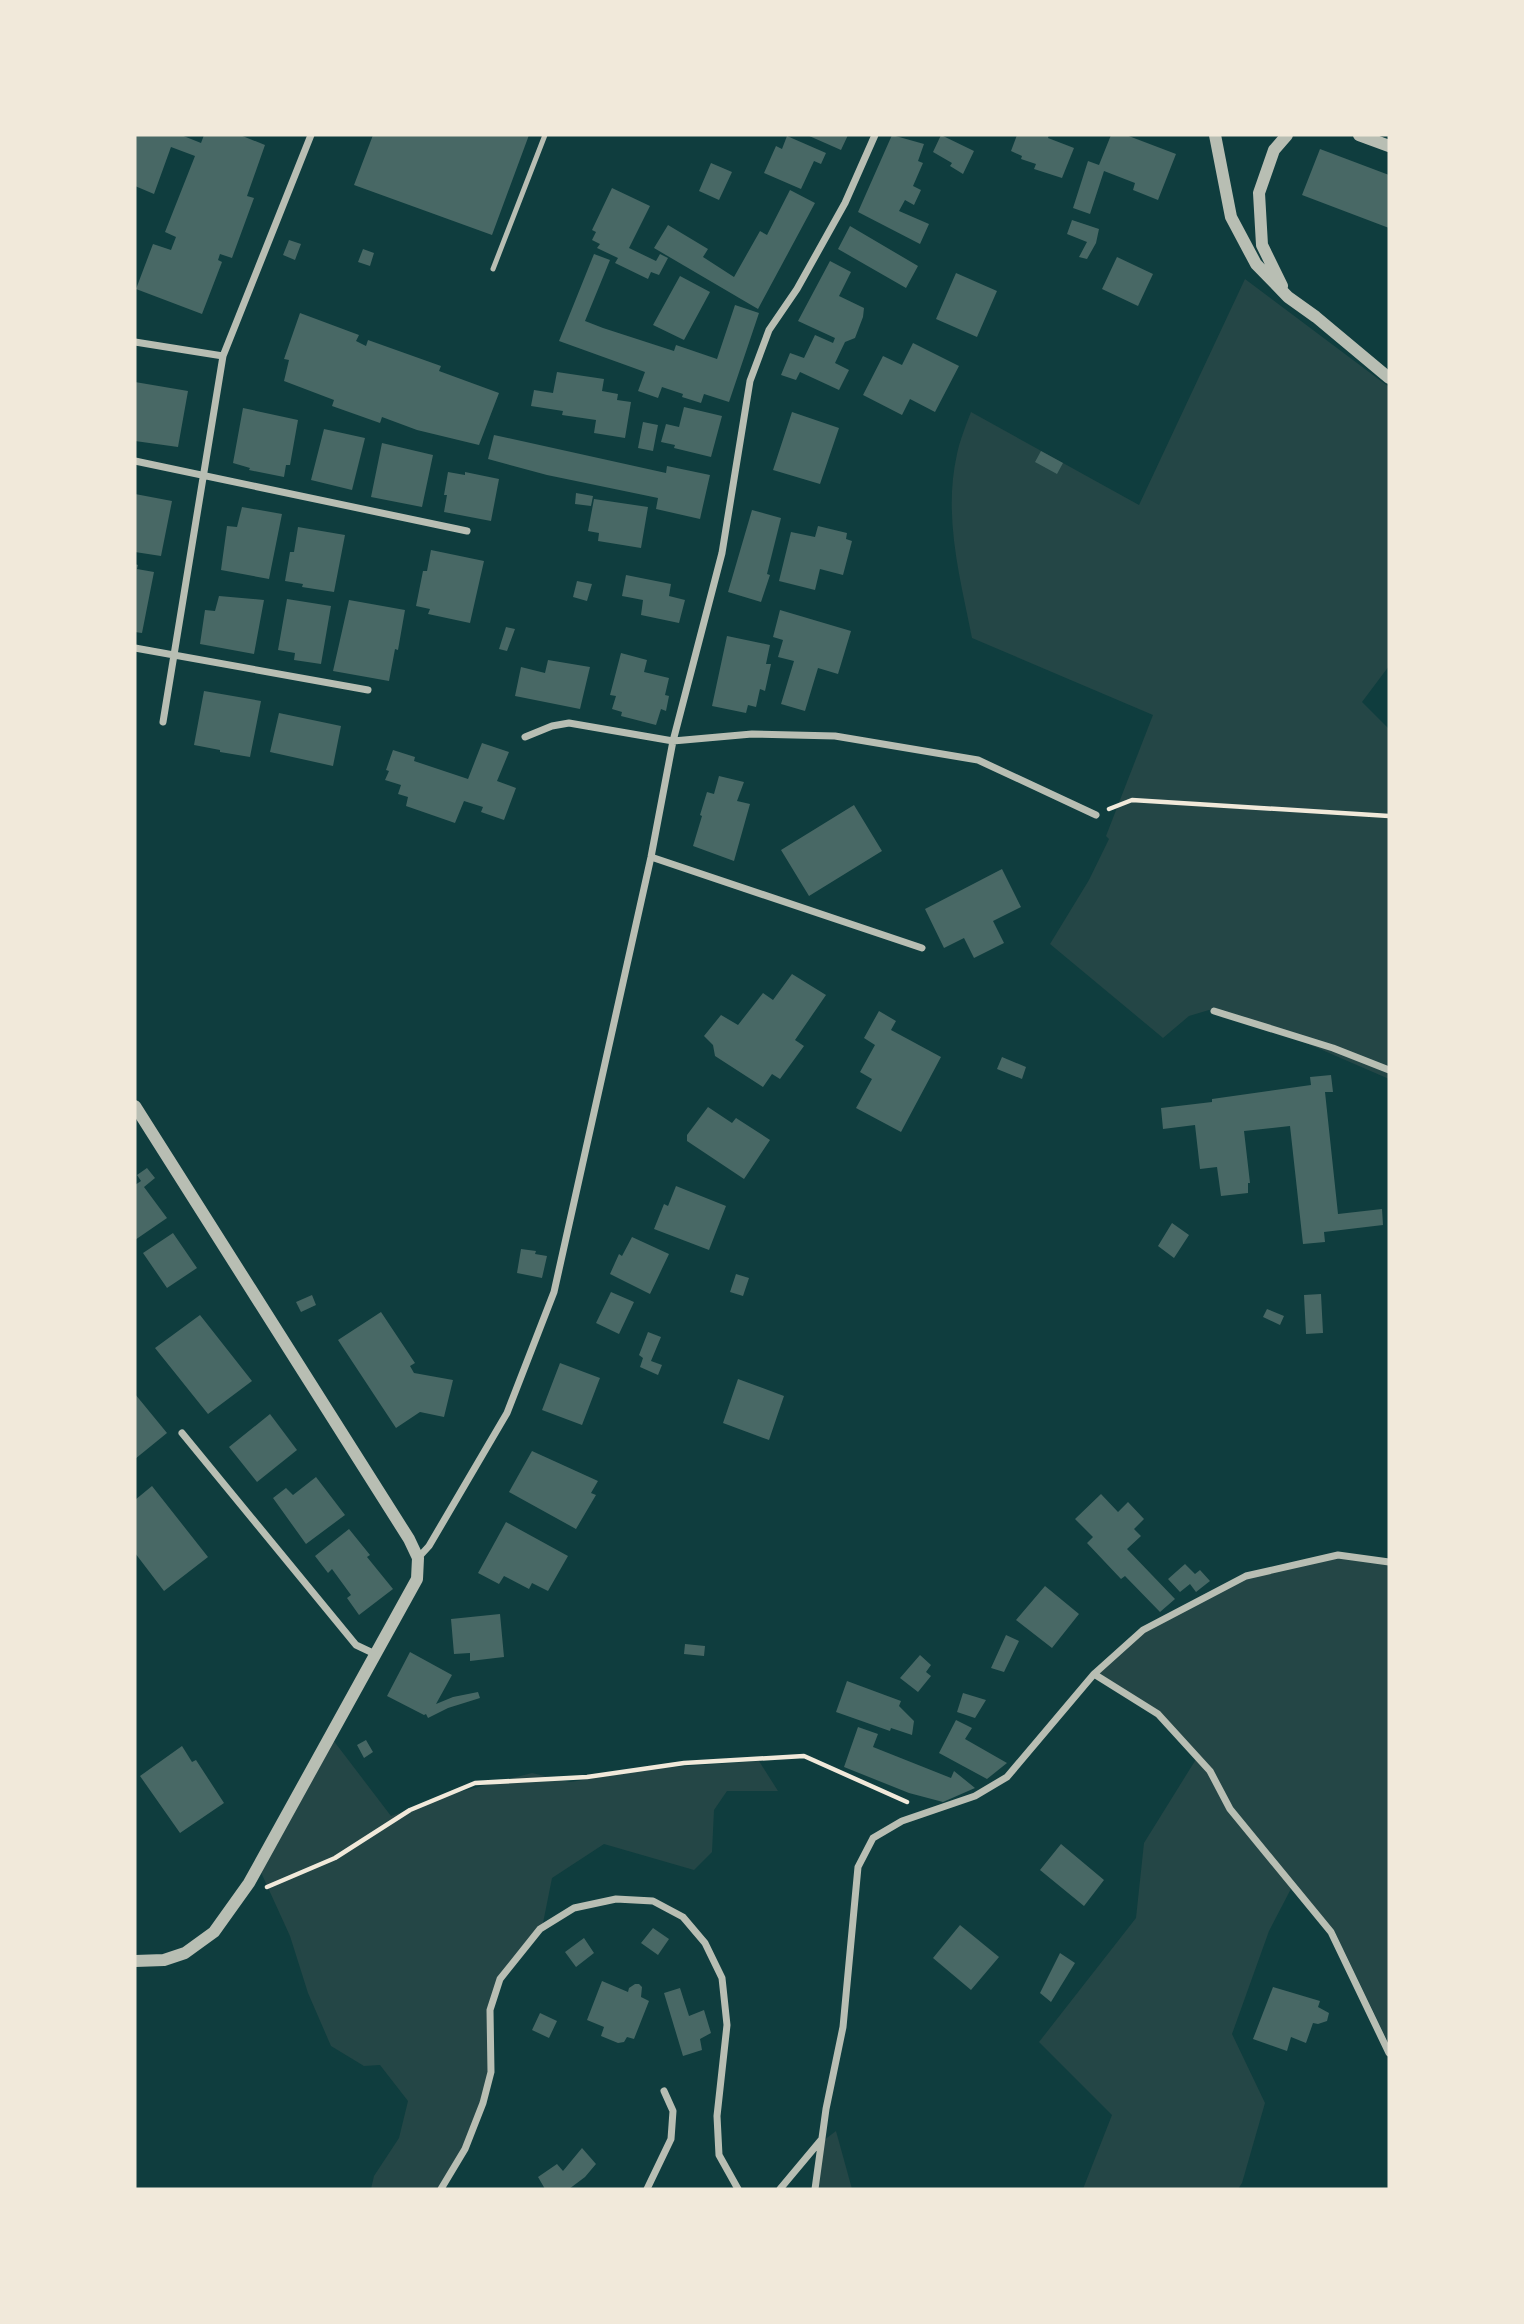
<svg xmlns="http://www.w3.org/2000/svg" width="1524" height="2324" viewBox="0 0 1524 2324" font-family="Figtree,sans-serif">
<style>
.green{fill:#244646}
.building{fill:#486865}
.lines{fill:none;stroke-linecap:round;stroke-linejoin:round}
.path{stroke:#f1e9da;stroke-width:4.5}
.service{stroke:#b8beb3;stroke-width:5}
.minor{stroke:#b8beb3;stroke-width:7}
.tertiary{stroke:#b8beb3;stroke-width:12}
</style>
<rect width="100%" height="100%" fill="#0f3d3e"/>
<path class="green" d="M1245,279L1389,387V666L1362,702L1389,729V1079L1283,1033L1236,1016L1209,1010L1189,1016L1163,1038L1050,944L1089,880L1109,839L1106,836L1153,715L972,638C960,577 943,516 957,454C960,440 966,425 971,412L1139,505Z
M1341,1556L1389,1561V2044L1334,1930L1294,1883L1269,1931L1232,2034L1265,2103L1242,2183L1238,2189H1083L1112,2115L1039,2042L1136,1918L1144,1843L1198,1756L1160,1712L1090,1674L1143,1632L1249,1575Z
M330,1736L391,1816L459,1792L532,1773L570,1782L659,1768L759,1761L778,1791H727L714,1810L712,1852L694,1870L604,1844L552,1878L542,1928L502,1978L490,2005L491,2071L465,2149L439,2189H371L374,2176L399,2138L408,2101L380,2065L364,2066L331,2046L308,1993L290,1936L259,1868Z
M836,2131L852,2189H816L819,2144Z"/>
<path class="building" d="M135,135H181L201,143L204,135H240L265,145L247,196L254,198L232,258L220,254L218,260L222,262L202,314L136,289L153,244L171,250L176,237L165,232L195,156L171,147L154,194L135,186Z
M373,135H529L492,235L354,185Z
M807,135H848L841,150Z
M892,135L924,144L918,161L923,163L913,186L921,190L914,205L905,200L899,211L929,224L920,244L858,212Z
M941,135L974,151L963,174L950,166L952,163L933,152Z
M1017,135H1049L1048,138L1074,148L1062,178L1034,169L1036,164L1021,159L1022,156L1011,151Z
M1111,135H1126L1176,154L1158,200L1133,190L1135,183L1104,171L1090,214L1073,208L1088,161L1099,165Z
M787,136L826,153L821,164L814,161L801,189L764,173L776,146L782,149Z
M1320,149L1389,175V228L1302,195Z
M711,163L732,172L719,200L699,191Z
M612,188L650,206L629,248L656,261L660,254L668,258L659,275L651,272L648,279L615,263L618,258L597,248L600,244L592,240L596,232L592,230Z
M790,190L815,203L758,309L654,248L668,225L708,249L703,257L734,277L760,231L767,235Z
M1072,220L1099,229L1096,243L1087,259L1079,257L1087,242L1067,234Z
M850,226L918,266L906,288L838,249Z
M289,240L301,244L295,260L283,255Z
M363,249L374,253L370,266L358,262Z
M594,254L610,260L585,321L603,328L674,351L676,345L717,359L735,305L759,313L729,402L704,394L701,403L682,397L683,394L662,387L658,398L638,391L645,372L559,341Z
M1117,257L1153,274L1138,306L1102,289Z
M830,261L851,272L839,296L864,308L863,317L855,338L845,342L835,363L849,370L839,390L800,372L796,380L781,375L790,353L804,358L815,335L833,343L835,338L798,321Z
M956,273L997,291L977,337L936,319Z
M680,276L710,292L684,340L653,325Z
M300,313L359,335L356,341L366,346L368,340L441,366L439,371L499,393L479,445L417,430L382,417L380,423L332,406L334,400L284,381L289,360L284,359Z
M913,343L959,366L935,412L910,399L902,415L863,395L883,356L902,365Z
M557,372L604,379L602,391L618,394L617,400L631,402L625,438L594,433L596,420L562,415L563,411L531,406L534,390L553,393Z
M135,382L188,391L178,447L135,441Z
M684,407L722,416L711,457L674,448L675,445L661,442L666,424L679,427Z
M243,408L298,420L290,465H286L284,477L249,470L250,468L233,463Z
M792,412L839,428L820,484L773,470Z
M643,422L658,425L653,451L638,448Z
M324,429L365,438L352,490L311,480Z
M494,435L666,473L667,466L710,475L700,519L656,509L658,498L547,475L488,459Z
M382,443L433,455L422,507L371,497Z
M1041,451L1063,463L1057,474L1035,462Z
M448,472L465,475V472L499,479L491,521L444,512L447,495H444Z
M576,493L593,496L591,506L575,504Z
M135,494L172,501L161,556L135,552Z
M594,499L648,507L641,548L598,541L599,533L588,531Z
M242,507L282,514L269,579L221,570L227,526L237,527Z
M752,510L781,518L767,574L770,575L761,602L728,592Z
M818,526L847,533L846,539L852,541L843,575L820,569L815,590L779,581L791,532L815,537Z
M298,527L345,535L334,592L302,587L303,584L285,581L290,552H294Z
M431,550L484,561L470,623L428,614L430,609L416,606L423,571H427Z
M135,564L138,565L137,569L154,572L142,633L135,632Z
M626,575L671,584L669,596L685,600L679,623L641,615L643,600L622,596Z
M577,581L592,584L587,601L573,597Z
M219,596L264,600L254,654L200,644L205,610L215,611Z
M287,599L331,606L321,664L294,660L295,653L278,650Z
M349,600L405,610L398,650L395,649L389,681L333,671Z
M780,610L851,631L838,674L818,668L805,711L781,704L794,661L778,657L783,640L773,637Z
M506,627L515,629L507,651L499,649Z
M727,636L770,645L766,664H771L765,691L760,689L756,707L748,705L746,713L712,706Z
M621,653L647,660L644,672L669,678L665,695L669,696L666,711L661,709L656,725L621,716L622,712L612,709L616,696L610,695Z
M548,660L590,667L580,709L515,696L521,667L545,673Z
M204,691L261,701L250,757L220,752V750L194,745Z
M279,713L341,726L333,766L270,752Z
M482,743L509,752L497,781L516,788L504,820L481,812L483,807L464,801L455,823L406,806L408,797L398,794L401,785L385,780L389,771L386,770L393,750L415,757L414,761L468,779Z
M719,776L744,782L737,801L750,804L734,861L693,846L702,816L700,815L707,792L714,794Z
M854,805L882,851L809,896L781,850Z
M1002,869L1021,907L993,921L1004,943L974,958L964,938L944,948L925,909Z
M792,974L826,995L795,1040L804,1046L780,1079L772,1074L763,1087L715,1056L713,1045L704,1036L721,1015L738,1025L763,993L773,1000Z
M879,1011L896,1021L891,1030L941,1057L901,1132L856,1108L872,1079L860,1072L875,1045L864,1038Z
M1002,1057L1026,1067L1022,1079L997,1069Z
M1331,1075L1333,1092H1325L1338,1214L1382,1209L1383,1225L1324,1232L1325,1242L1303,1244L1290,1126L1244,1131L1250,1183H1248V1193L1221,1196L1217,1167L1200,1169L1195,1125L1163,1129L1161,1108L1212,1102V1099L1311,1085L1310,1077Z
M708,1107L732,1123L736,1118L770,1140L744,1179L687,1141V1135Z
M147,1168L155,1178L144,1187L167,1218L135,1240V1185L141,1181L137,1175Z
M676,1186L726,1206L709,1250L654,1229L664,1204L668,1206Z
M1172,1223L1189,1235L1174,1258L1158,1246Z
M173,1233L197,1268L167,1288L143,1253Z
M632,1237L669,1254L650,1294L610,1274L619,1254L622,1256Z
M521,1249L536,1251L535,1254L547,1256L542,1278L517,1273Z
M736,1274L749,1278L743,1296L730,1292Z
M611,1292L634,1302L619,1334L596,1323Z
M1321,1294L1323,1333L1306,1334L1304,1295Z
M312,1295L316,1305L301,1312L296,1302Z
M1267,1309L1284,1316L1280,1325L1263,1317Z
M381,1312L415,1363L410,1366L414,1373L453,1380L444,1417L420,1412L396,1428L338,1340Z
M200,1315L252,1381L208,1414L155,1348Z
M648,1332L661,1337L651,1361L662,1365L658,1375L640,1367L643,1358L639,1355Z
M560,1363L600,1378L582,1425L542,1410Z
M738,1379L784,1396L769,1440L723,1423Z
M135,1394L167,1433L135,1459Z
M270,1414L297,1450L257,1482L229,1447Z
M532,1451L598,1481L591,1493L596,1495L576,1529L509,1492Z
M316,1477L345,1515L306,1544L273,1498L286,1488L293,1495Z
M152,1486L208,1557L164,1591L135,1553V1500Z
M1101,1494L1118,1512L1128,1502L1144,1519L1134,1529L1141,1536L1127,1549L1175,1599L1160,1612L1125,1576L1121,1579L1087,1543L1093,1537L1075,1519Z
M506,1522L568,1556L548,1591L532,1583L529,1589L504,1576L499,1584L478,1573Z
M349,1529L370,1555L367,1557L393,1589L359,1615L347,1598L351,1595L332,1569L328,1573L315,1556Z
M1185,1564L1195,1574L1200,1570L1210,1581L1196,1592L1190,1584L1180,1592L1168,1579Z
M1045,1586L1079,1614L1052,1648L1016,1620Z
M500,1614L504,1657L470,1661V1653L454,1654L451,1619Z
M1006,1635L1019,1641L1004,1672L991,1668Z
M685,1644L705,1646L704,1656L684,1654Z
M410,1652L452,1675L436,1704L453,1697L478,1692L480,1698L448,1708L428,1718L426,1714L424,1715L387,1696Z
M920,1655L931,1665L926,1672L931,1676L918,1692L900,1678Z
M847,1681L901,1701L899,1706L914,1721L912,1735L891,1728L890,1731L836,1712Z
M963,1693L986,1700L975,1718L957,1712Z
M956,1720L972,1728L965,1739L1007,1763L987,1779L939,1753Z
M858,1727L878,1734L873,1747L951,1778L954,1771L975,1788L943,1802L909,1793L844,1767Z
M366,1740L373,1752L364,1758L357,1745Z
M182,1746L192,1762L196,1760L224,1803L180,1833L140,1776Z
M1061,1844L1104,1880L1084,1906L1040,1870Z
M960,1925L999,1957L971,1990L933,1958Z
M653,1928L669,1939L658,1955L641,1943Z
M584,1938L594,1953L576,1967L565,1952Z
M1060,1953L1075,1963L1051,2002L1040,1993Z
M602,1981L628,1992L629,1988L635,1984H639L642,1987L641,1997L649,2001L634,2039L627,2037L624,2042L618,2043L601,2036L604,2027L587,2020Z
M1273,1987L1320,2001L1318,2007L1329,2013L1327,2021L1318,2024L1313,2023L1306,2043L1291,2037L1287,2051L1253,2039Z
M680,1988L689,2016L704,2010L711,2033L700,2039L702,2050L683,2056L664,1993Z
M540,2013L557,2021L549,2038L532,2030Z
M582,2148L596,2164L585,2177L569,2189H545L538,2177L557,2164L563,2171Z"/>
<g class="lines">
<path class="path" d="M1109,809L1132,800L1389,816
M267,1887L335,1858L410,1810L475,1783L587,1777L684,1763L804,1756L907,1802"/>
<path class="service" d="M493,269L545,135"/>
<path class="minor" d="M135,342L223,356
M135,461L467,531
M135,648L368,690
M163,722L223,356L311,135
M525,737L552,726L569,723L673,741L752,734L835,736L978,760L1096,815
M651,857L922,948
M1214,1011L1333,1048L1389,1070
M182,1433L356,1645L375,1654
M418,1558L429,1546L507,1413L554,1292L651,857L673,741L722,553L750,381L769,330L797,289L845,203L875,135
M1094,1674L1158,1714L1210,1771L1230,1809L1331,1932L1389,2053
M441,2189L465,2149L483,2103L491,2072L490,2010L500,1979L540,1929L574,1908L616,1899L653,1901L683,1917L705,1943L722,1978L727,2025L717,2116L719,2155L738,2189
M647,2189L671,2139L673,2111L664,2091
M780,2189L821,2140
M815,2189L826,2109L843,2027L858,1867L873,1838L902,1821L975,1796L1007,1777L1094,1674L1143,1630L1246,1576L1338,1555L1389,1562"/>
<path class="tertiary" d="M1215,135L1231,217L1256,264L1288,297L1316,317L1389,378
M1359,135L1389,146
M1282,286L1262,245L1259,193L1274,150L1287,135
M135,1106L409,1539L418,1558L417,1579L249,1883L214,1932L185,1953L164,1960L135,1961"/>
</g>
<rect width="1524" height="2324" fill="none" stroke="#f1e9da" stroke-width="273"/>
</svg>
